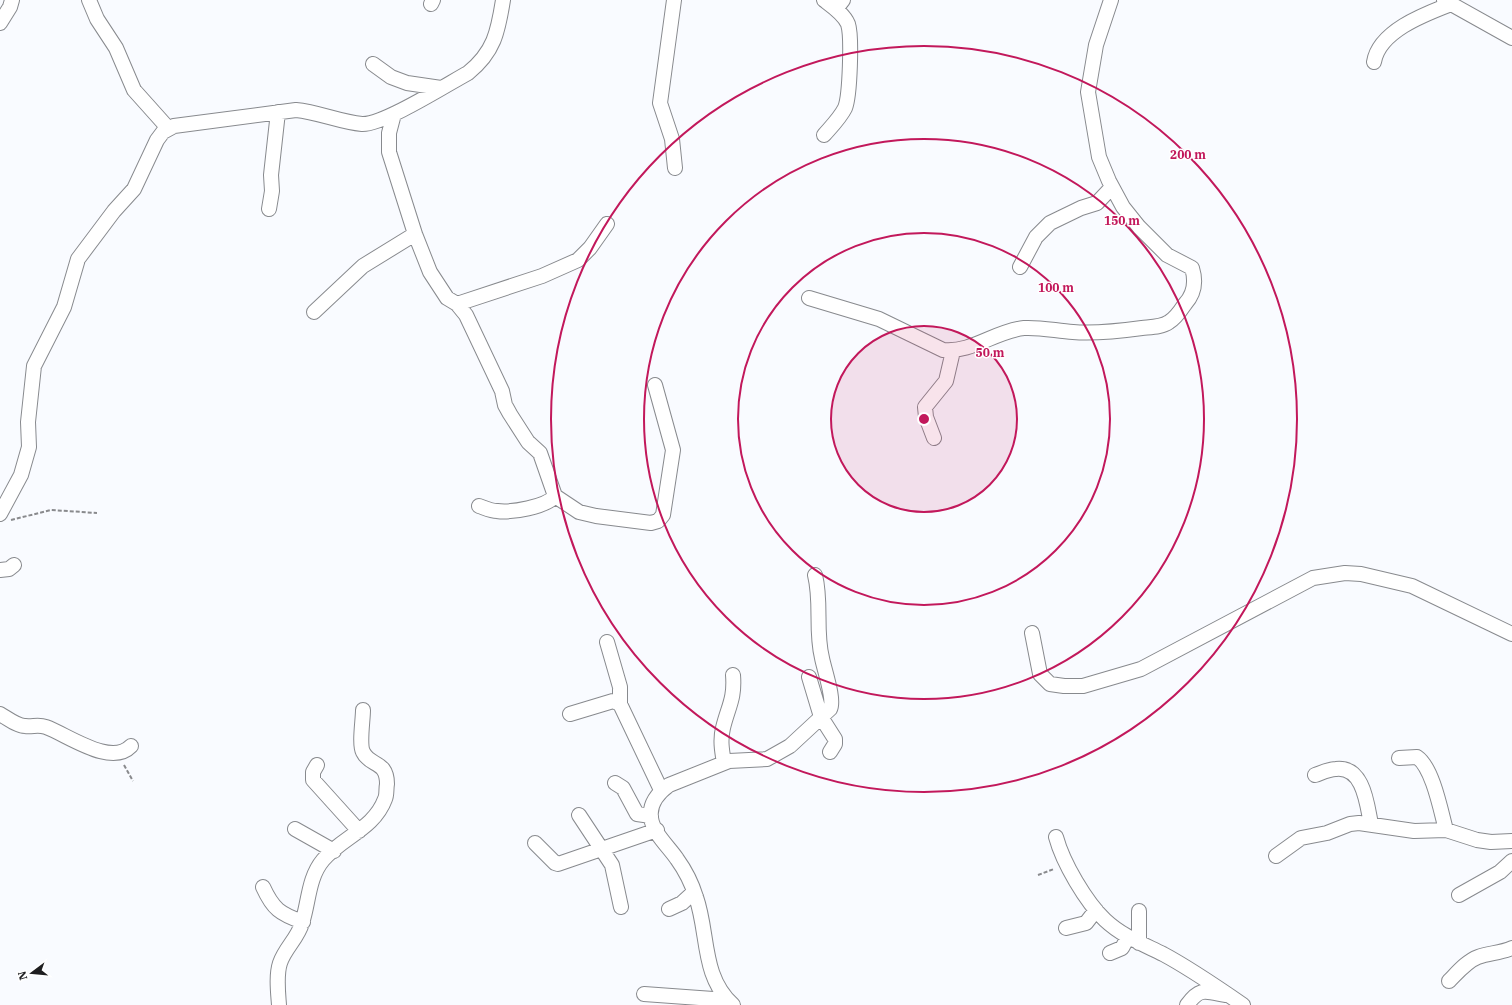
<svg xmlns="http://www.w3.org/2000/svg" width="1512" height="1005" viewBox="0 0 1512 1005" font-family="'IBM Plex Serif',serif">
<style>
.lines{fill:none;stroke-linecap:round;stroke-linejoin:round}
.minor-casing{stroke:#888a8e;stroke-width:16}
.path{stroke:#898a8d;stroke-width:2;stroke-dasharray:4 2;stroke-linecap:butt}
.minor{stroke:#fff;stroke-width:14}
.ring{fill:none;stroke:#c2185b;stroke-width:2}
.centre{fill:#c2185b;stroke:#fff;stroke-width:2}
.ring-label{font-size:12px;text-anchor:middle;font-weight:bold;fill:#c2185b;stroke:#fff;stroke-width:3;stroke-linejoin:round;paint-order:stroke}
</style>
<rect width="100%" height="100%" fill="#f9fbff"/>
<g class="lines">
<defs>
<path id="minor" d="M89,0L97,19L116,48L134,90L168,128
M674,0L660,103L672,139L675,168
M824,0C832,6 844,14 848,24C852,36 850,96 845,108C840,118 831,127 824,135
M1444,0L1512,38
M431,4L433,0
M836,9L843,0
M0,23L10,7L12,0
M1374,62C1379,31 1425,14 1451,4
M373,64L391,77L407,83L441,88
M394,114L389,133V152L415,234L430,272L447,298L457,304L466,315L502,391L505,405L510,414L528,442L540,453L555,496C546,507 511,513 497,511C491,511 485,508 479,506
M269,209L272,191L271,175L278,112
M1020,267L1036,237L1050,223L1081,208L1097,203L1112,187
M809,298L879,319L943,350C972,353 995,331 1024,328C1040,327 1057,331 1073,332C1095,334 1120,331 1142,328C1151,327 1162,327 1169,322C1176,318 1181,310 1185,304C1195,293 1196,281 1192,268L1167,255L1139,227L1123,207L1109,181L1099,157L1088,92L1096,45L1111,0
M457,304L542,276L578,260L590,248L607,224
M314,312L363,266L415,234
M934,438L926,417L925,407L946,381L953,351
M555,496L579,512L596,516L651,523L658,521L663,515L673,450L655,385
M0,514L21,475L29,447L28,422L34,366L64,307L78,259L114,211L134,189L157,140L163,132L174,126L296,110C318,112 340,122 362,124C383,125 446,85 468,73C494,52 498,32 503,0
M0,570L9,569L14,565
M1032,633L1040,674L1050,684L1064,686H1083L1141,669L1313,578L1345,573L1361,574L1412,586L1512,634
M607,642L620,687V704
M809,677L821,717L835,739V744L830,752
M0,714C7,718 17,726 25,726C33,727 38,724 46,727C68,735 111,767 131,746
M570,714L613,701L620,704L661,790
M1399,758L1417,757C1433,768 1441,812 1446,830
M724,763C722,751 720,740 723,728C728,707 735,699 733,675
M317,765L313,772V780L359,831
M1315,775C1321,773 1329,769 1336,769C1364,766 1367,805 1371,824
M615,783L623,788L637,814L651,816
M579,815L612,865L621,907
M295,829L334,851
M1056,837C1063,863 1086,902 1105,920C1122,936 1143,944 1163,954C1191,969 1217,987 1243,1005
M535,843L555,863L558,864L657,830
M1276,856L1301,838L1327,833L1350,824L1359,823L1414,831L1446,830L1477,840L1491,842L1512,841
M263,887C273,909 280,914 303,922
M1459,895L1500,872L1512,861
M669,909L682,903L694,892
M1066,928L1086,923L1096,910
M1139,943V911
M1110,953L1122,948L1128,937
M1449,981C1457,973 1467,961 1478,957C1489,953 1501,953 1512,948
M644,994L727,1000
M279,1005C278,992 276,975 280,963C285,948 298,938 302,923C309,902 308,878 323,860C342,837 374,829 385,799C387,795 386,789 387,784C387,760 370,767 363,752C359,744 363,720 363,710
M733,1005C701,976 709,934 696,897C692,884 685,870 677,859C669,847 653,833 651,818C649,804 658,793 669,785L729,761L767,759L790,746L830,709C835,700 824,669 822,658C815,630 822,603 815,575
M1187,1005C1200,987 1205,991 1225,995"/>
</defs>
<use href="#minor" class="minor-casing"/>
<path class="path" d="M11,520L51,510L97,513
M124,765L133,781
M1038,875L1054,869"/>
<use href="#minor" class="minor"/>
</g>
<circle cx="924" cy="419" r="93" fill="#c2185b" fill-opacity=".12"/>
<g class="ring">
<circle cx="924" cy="419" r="93"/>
<circle cx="924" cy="419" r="186"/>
<circle cx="924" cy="419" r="280"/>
<circle cx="924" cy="419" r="373"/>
</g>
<circle cx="924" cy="419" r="6" class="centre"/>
<g class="ring-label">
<text x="1188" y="159">200 m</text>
<text x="1122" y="225">150 m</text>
<text x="1056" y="292">100 m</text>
<text x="990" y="357">50 m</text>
</g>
<g transform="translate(32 973) rotate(254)" stroke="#ffffff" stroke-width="3" paint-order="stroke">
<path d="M0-3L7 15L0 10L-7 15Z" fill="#1e1e20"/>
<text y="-6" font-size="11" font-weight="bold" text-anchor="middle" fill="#1e1e20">N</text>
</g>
</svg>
